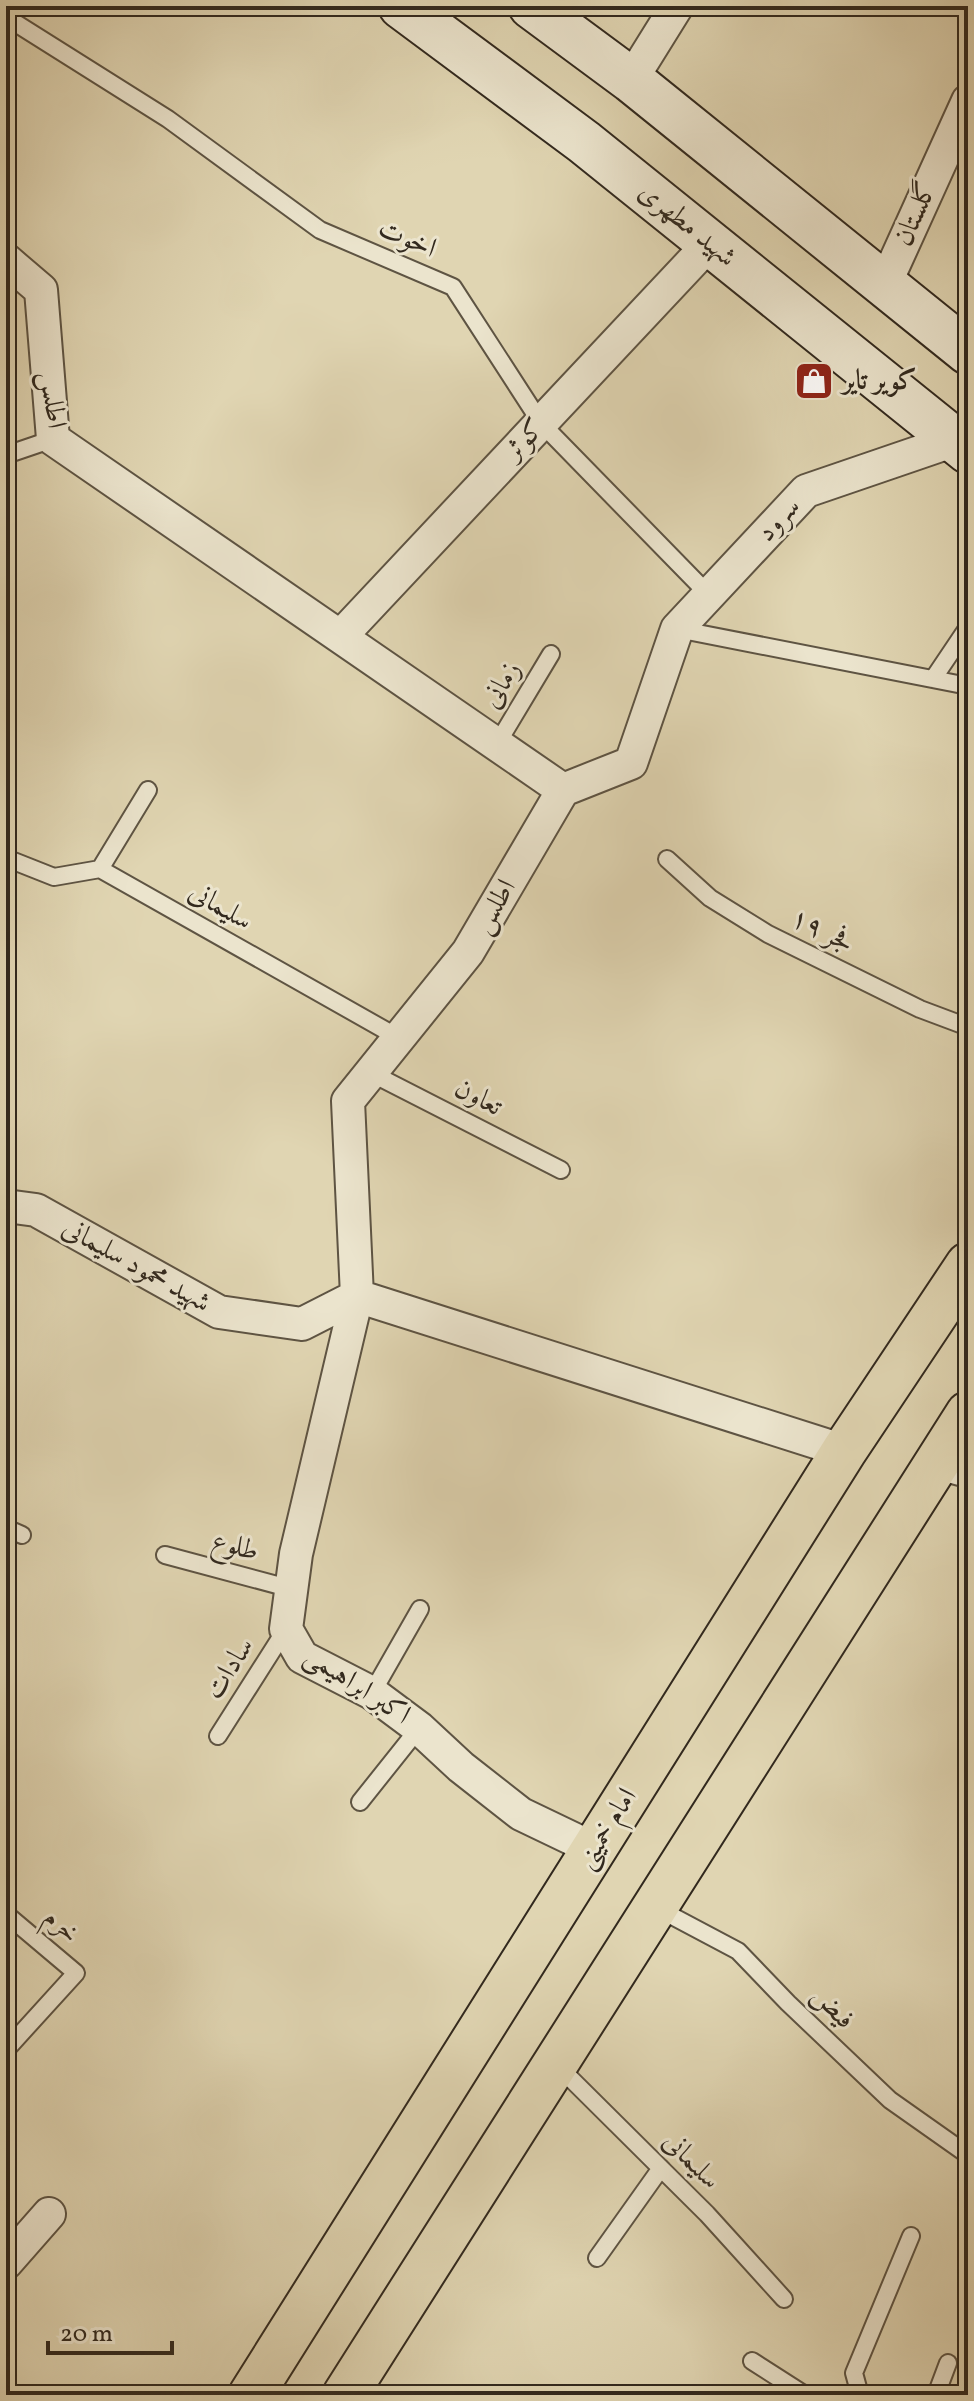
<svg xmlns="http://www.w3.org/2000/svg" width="974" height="2401" viewBox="0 0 974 2401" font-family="Vollkorn,Amiri,serif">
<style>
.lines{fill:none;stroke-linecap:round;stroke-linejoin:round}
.lane-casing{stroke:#5e5443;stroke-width:20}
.street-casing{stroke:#5e5443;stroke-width:36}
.secondary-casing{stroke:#32291e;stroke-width:48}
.primary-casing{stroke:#32291e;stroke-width:48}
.lane{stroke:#ebe4cd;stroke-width:16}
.street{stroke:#ebe4cd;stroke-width:32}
.secondary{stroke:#ebe4cd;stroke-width:44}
.primary{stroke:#e0d5b2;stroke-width:44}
.labels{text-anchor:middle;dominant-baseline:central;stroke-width:6;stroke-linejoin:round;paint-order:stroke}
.street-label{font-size:28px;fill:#32291e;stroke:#ebe4cd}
.poi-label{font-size:28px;font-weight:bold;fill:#32291e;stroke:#ebe4cd;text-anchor:start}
</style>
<rect width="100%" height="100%" fill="#e0d5b2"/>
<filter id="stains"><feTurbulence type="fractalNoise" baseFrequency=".0025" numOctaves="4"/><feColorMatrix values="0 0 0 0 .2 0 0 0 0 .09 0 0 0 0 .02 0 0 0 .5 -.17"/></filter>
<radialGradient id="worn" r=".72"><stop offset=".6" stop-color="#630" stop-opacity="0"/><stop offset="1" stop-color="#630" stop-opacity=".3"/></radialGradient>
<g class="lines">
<defs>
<path id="lane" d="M6,17L168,119L320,230L453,287L541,423L709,595
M6,455L53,439
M677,629L968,686
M933,679L968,627
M497,744L551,654
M6,858L54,877L100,869L399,1038
M667,859L710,898L768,934L920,1009L968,1027
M100,869L148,790
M371,1073L561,1170
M6,1528L22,1535
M165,1555L292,1589
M372,1693L420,1609
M218,1736L286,1629
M360,1802L419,1728
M655,1907L738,1951L788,2003L890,2100L968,2155
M6,1914L76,1973L6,2050
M557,2065L707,2214L784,2299
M597,2258L661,2168
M752,2361L805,2395
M860,2395L854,2373L911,2236
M936,2395L948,2363"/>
<path id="street" d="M631,80L677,6
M6,260L41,290L53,439L563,790
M885,284L968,101
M341,636L710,243
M563,790L468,952L348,1101L357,1296L844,1451
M563,790L631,763L677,629L806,491L955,440
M6,1206L36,1210L219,1312L302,1324L357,1296
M357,1296L296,1554L286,1629L302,1657L372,1693L419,1728L461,1767L521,1814L594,1849
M938,1463L968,1471
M6,2263L49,2214"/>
<path id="secondary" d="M401,6L584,142L968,451
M531,6L631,80L968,352"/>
<path id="primary" d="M251,2395L844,1451L968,1265
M345,2395L968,1414"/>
</defs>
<use href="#lane" class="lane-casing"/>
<use href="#street" class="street-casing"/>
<use href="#secondary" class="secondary-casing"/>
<use href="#primary" class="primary-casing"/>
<use href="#lane" class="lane"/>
<use href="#street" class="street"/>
<use href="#secondary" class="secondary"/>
<use href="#primary" class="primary"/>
</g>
<defs>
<symbol id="shop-square" viewBox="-11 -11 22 22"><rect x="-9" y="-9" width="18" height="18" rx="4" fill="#8f2418" stroke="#ebe4cd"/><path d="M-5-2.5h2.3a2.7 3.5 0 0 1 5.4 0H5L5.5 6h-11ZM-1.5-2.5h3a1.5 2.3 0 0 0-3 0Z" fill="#fff"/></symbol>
</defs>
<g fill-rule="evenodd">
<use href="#shop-square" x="792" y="359" width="44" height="44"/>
</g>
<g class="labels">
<g class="street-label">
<text transform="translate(916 214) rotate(-66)">گلستان</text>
<text transform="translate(687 225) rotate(39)">شهید مطهری</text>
<text transform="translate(407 239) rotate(23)">اخوت</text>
<text transform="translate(52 400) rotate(82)">اطلس</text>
<text transform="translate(525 440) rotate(-47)">کوثر</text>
<text transform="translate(779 520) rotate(-47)">سرود</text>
<text transform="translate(502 685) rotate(-59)">زمانی</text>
<text transform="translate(220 907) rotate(30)">سلیمانی</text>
<text transform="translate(495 907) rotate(-60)">اطلس</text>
<text transform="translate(822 931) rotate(26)">فجر ۱۹</text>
<text transform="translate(478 1098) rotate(27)">تعاون</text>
<text transform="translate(136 1266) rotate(29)">شهید محمود سلیمانی</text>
<text transform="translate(235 1547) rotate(15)">طلوع</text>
<text transform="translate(230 1669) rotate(-58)">سادات</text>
<text transform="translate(357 1686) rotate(33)">اکبر ابراهیمی</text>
<text transform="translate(607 1829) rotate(-58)">امام خمینی</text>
<text transform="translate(61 1926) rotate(40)">خرم</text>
<text transform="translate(832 2008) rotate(44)">فیض</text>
<text transform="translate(691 2161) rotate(45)">سلیمانی</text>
</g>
<g class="poi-label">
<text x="842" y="381">کویر تایر</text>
</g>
</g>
<rect width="974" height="2401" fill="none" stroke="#e0d5b2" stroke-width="32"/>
<rect x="8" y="8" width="958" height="2385" fill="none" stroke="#32291e" stroke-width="4"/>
<rect x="16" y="16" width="942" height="2369" fill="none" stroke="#32291e" stroke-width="2"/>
<path d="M48 2341v12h124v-12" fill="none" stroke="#32291e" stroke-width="4"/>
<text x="60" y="2341" font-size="24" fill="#32291e" stroke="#ebe4cd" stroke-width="6" paint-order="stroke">20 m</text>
<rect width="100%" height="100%" filter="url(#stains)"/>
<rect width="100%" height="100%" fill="url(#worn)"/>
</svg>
